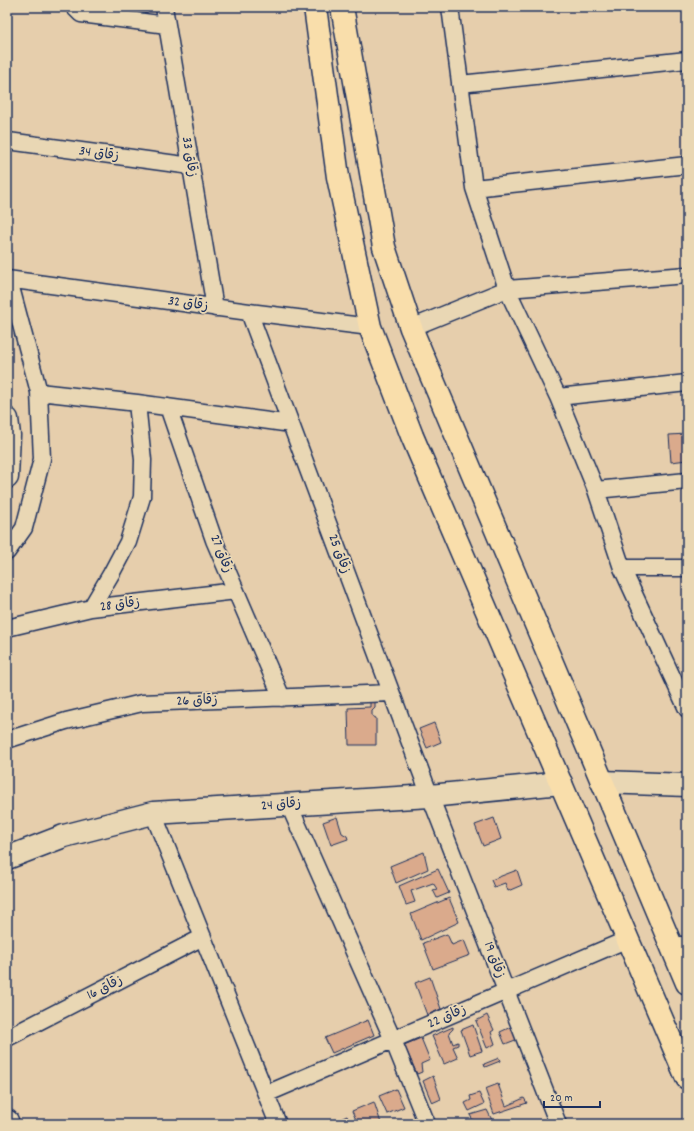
<svg xmlns="http://www.w3.org/2000/svg" width="694" height="1131" viewBox="0 0 694 1131" font-family="Dekko,'Playpen Sans Arabic',sans-serif">
<style>
.building{fill:#daaa8c;stroke:#1b2f5e}
.lines{fill:none;stroke-linecap:round;stroke-linejoin:round}
.street-casing{stroke:#1b2f5e;stroke-width:19}
.secondary-casing{stroke:#1b2f5e;stroke-width:25}
.primary-casing{stroke:#1b2f5e;stroke-width:25}
.street{stroke:#e9d7b4;stroke-width:16}
.secondary{stroke:#e9d7b4;stroke-width:22}
.primary{stroke:#f9deab;stroke-width:22}
.labels{text-anchor:middle;dominant-baseline:central;stroke-width:3.5;stroke-linejoin:round;paint-order:stroke}
.street-label{font-size:14px;fill:#1b2f5e;stroke:#e9d7b4}
</style>
<rect width="100%" height="100%" fill="#e6ceac"/>
<filter id="ink" filterUnits="userSpaceOnUse"><feTurbulence type="fractalNoise" baseFrequency=".025" numOctaves="2"/><feDisplacementMap in="SourceGraphic" scale="8" xChannelSelector="R" yChannelSelector="G"/><feConvolveMatrix kernelMatrix="1 2 1 2 8 2 1 2 1" color-interpolation-filters="sRGB"/></filter>
<g filter="url(#ink)">
<path class="building" d="M687,434V460L671,462L669,435Z
M370,700H375V708L372,711V716L376,718V745H349L348,708L370,707Z
M434,723L441,742L427,748L419,729Z
M337,817L342,833L347,836L348,839L331,845L323,822Z
M494,818L501,839L483,846L475,825Z
M424,852L428,869L396,883L390,866Z
M438,869L449,893L437,898L433,890L437,889L433,883L411,891L415,902L406,905L399,886Z
M517,870L522,885L508,891L505,883L494,887L491,880Z
M449,898L459,922L421,940L411,914Z
M447,934L452,945L464,940L470,955L433,969L423,943Z
M430,977L441,1009L427,1015L415,983Z
M487,1015L494,1030L491,1032L495,1044L487,1048L476,1021Z
M368,1020L374,1035L332,1053L325,1038Z
M473,1025L482,1051L470,1055L461,1030Z
M513,1026L518,1039L505,1044L500,1032Z
M453,1027V1029L449,1033L453,1044L458,1042V1045L453,1047L458,1058L444,1064L432,1036Z
M421,1038L430,1060L421,1064L422,1072L417,1074L404,1045Z
M499,1058L500,1061L485,1067L484,1064Z
M433,1076L441,1099L432,1103L423,1081Z
M498,1084L506,1106L524,1098L527,1103L494,1114L485,1089Z
M396,1089L404,1107L387,1114L379,1096Z
M479,1093L484,1104L469,1111L465,1103L471,1100L470,1096Z
M374,1102L381,1123L358,1124L352,1111Z
M487,1110L492,1120L483,1124H475L470,1115Z
M347,1116L350,1124H330Z"/>
<g class="lines">
<defs>
<path id="street" d="M74,7L81,14L167,25
M164,7L215,308
M450,7L474,188L507,289L558,397L596,490L622,568L687,709
M460,84L687,60
M7,140L8,141L191,166
M474,188L687,165
M7,279L249,312L370,327
M249,312L430,796L558,1124
M411,328L507,289L687,275
M39,392L137,403L291,424
M558,397L687,383
M168,407L214,540L282,698
M596,490L687,481
M7,552L24,528L42,459L39,392L9,280
M622,568H687
M91,608L111,574L128,542L142,497L143,460L137,403
M7,628L91,608L236,591
M7,740L66,721L142,703L391,693
M289,805L393,1040L427,1124
M153,813L278,1124
M671,945H687
M7,1038L203,937
M266,1094L628,939"/>
<path id="secondary" d="M7,419L9,435L7,477
M602,782L687,785
M7,858L64,836L153,813L430,796L561,783
M7,1121L8,1124"/>
<path id="primary" d="M315,7L338,177L370,327L412,436L687,1078
M342,7L384,247L411,328L687,983"/>
</defs>
<use href="#street" class="street-casing"/>
<use href="#secondary" class="secondary-casing"/>
<use href="#primary" class="primary-casing"/>
<use href="#street" class="street"/>
<use href="#secondary" class="secondary"/>
<use href="#primary" class="primary"/>
</g>
</g>
<g class="labels">
<g class="street-label">
<text transform="translate(99 154) rotate(8)">زقاق 34</text>
<text transform="translate(189 157) rotate(81)">زقاق 33</text>
<text transform="translate(188 304) rotate(8)">زقاق 32</text>
<text transform="translate(221 554) rotate(68)">زقاق 27</text>
<text transform="translate(339 554) rotate(69)">زقاق 25</text>
<text transform="translate(120 605) rotate(-7)">زقاق 28</text>
<text transform="translate(197 701) rotate(-2)">زقاق 26</text>
<text transform="translate(281 805) rotate(-4)">زقاق 24</text>
<text transform="translate(494 960) rotate(69)">زقاق 19</text>
<text transform="translate(105 988) rotate(-27)">زقاق 16</text>
<text transform="translate(447 1017) rotate(-23)">زقاق 22</text>
</g>
</g>
<rect width="694" height="1131" fill="none" stroke="#e9d7b4" stroke-width="24"/>
<rect x="12" y="12" width="670" height="1107" fill="none" stroke="#1b2f5e" stroke-width="1.5" filter="url(#ink)"/>
<path d="M544 1101v6h56v-6" fill="none" stroke="#1b2f5e" stroke-width="2"/>
<text x="550" y="1101" font-size="12" fill="#1b2f5e" stroke="#e9d7b4" stroke-width="3" paint-order="stroke">20 m</text>
</svg>
